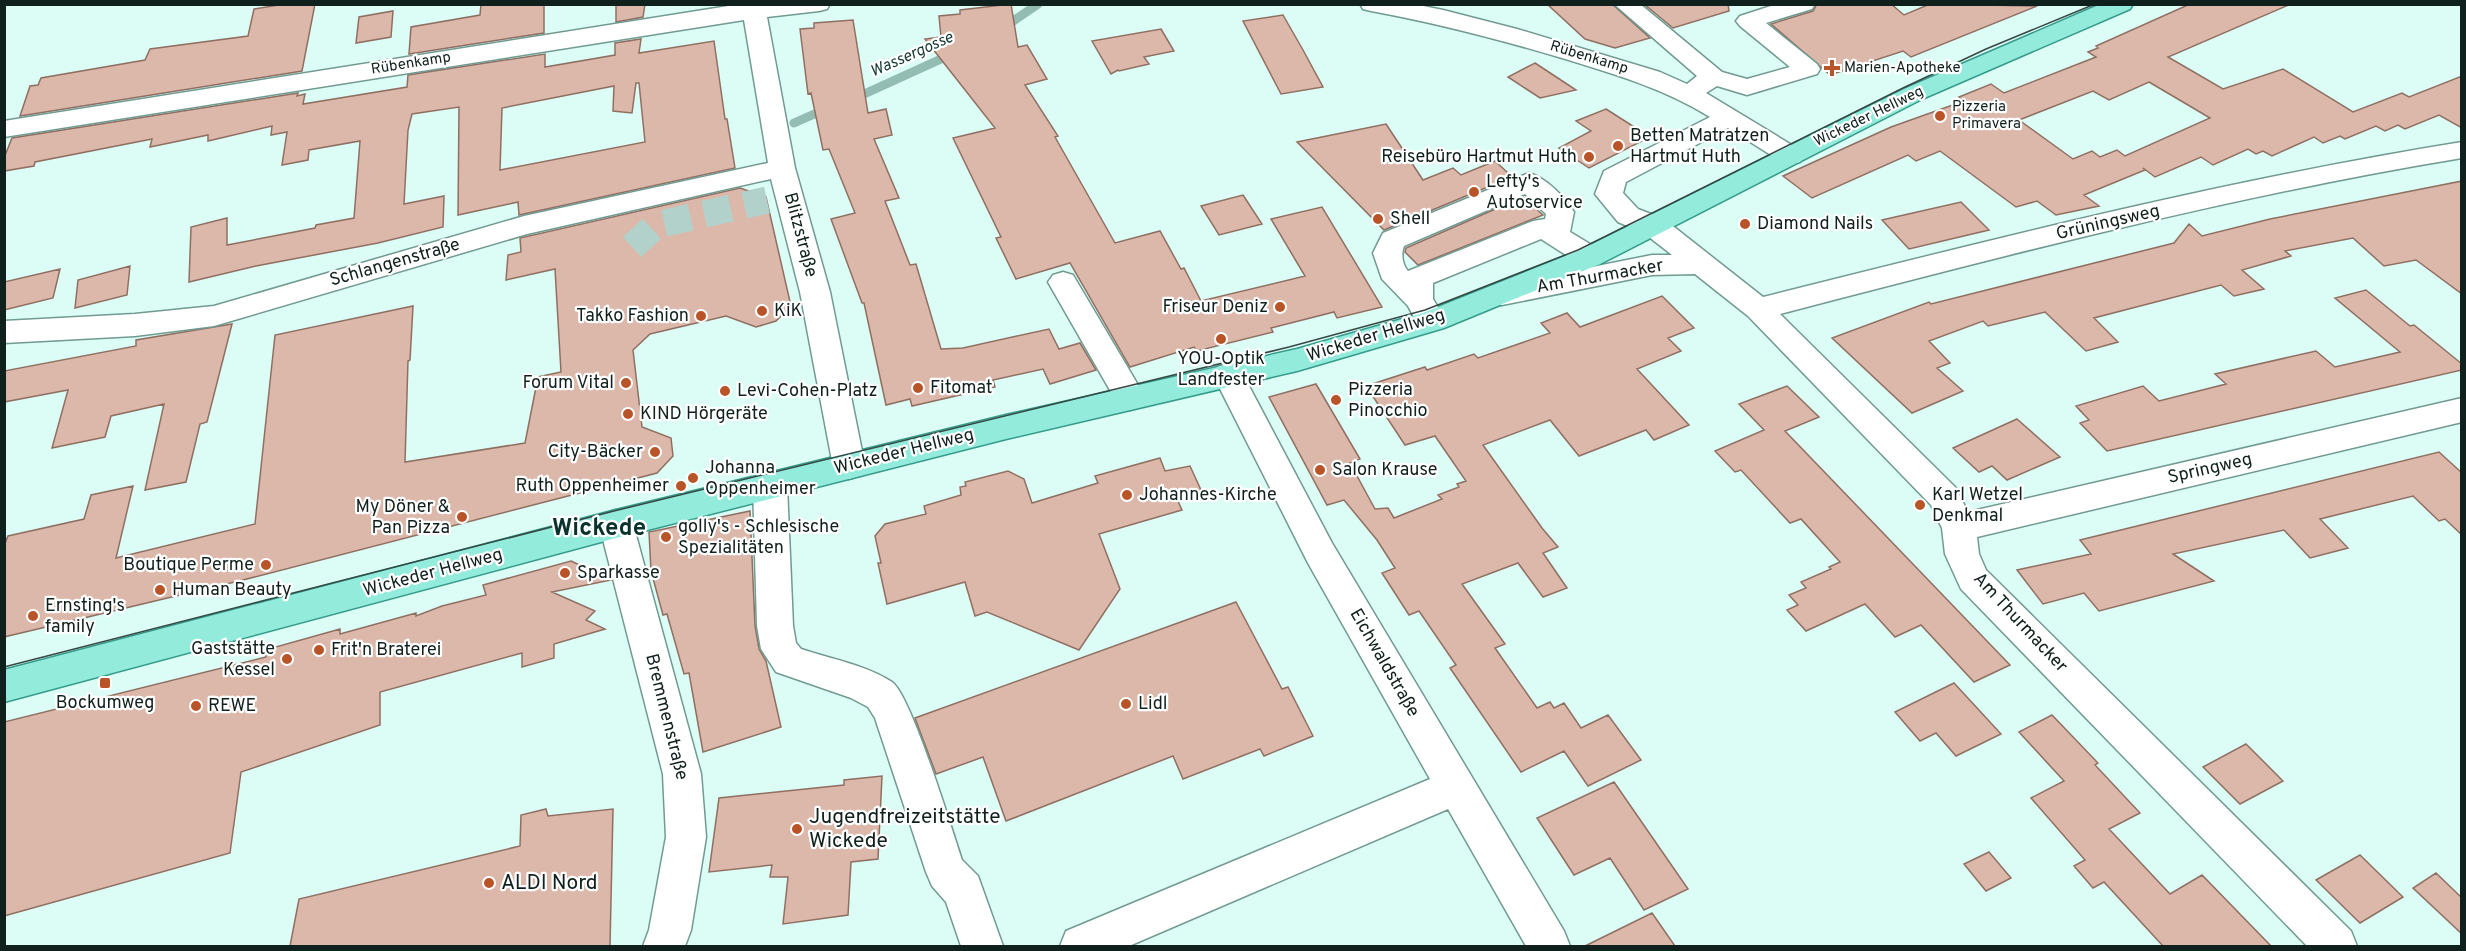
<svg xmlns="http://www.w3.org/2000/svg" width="2466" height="951" viewBox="0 0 2466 951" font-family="Overpass,sans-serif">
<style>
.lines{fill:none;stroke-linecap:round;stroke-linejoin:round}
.stream{stroke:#93bcb3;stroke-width:9}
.building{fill:#dcb8aa;stroke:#906f63;stroke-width:1.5;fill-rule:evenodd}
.minor-tunnel{stroke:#b2d1ca;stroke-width:27;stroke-dasharray:27 14;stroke-linecap:butt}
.minor-casing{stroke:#719a91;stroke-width:3}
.major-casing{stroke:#369b8a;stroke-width:3}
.minor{fill:#fff;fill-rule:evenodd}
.major{fill:#93ebdc;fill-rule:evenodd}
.tram{stroke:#354844;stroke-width:1.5}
.poi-dot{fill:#b95328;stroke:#fff;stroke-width:2}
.labels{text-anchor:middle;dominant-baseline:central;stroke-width:4.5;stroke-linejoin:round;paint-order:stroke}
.far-street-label{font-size:15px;fill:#10201d;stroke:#fff}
.far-poi-label{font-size:15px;fill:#10201d;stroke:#fff;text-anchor:start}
.far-water-label{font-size:16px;font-style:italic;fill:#123831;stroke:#fff}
.poi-label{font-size:18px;fill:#10201d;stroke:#fff;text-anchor:start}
.street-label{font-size:18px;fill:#10201d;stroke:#fff}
.near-poi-label{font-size:21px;fill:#10201d;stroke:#fff;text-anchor:start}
.district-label{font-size:24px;font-weight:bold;fill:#09322c;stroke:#fff}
</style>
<rect width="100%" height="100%" fill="#dbfdf5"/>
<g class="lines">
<path class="stream" d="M1003,28L1038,4
M851,100L952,54
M794,123L828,108"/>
</g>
<path class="building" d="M285,4H315L302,71L20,116L30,86L38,85L41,78L145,60L150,49L248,36L254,9Z
M481,4H544V33L409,54L411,27L480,15Z
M616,4H645L643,17L616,22Z
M1011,4L1018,47L1027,45L1047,79L1025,85L1058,136L1055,137L1115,243L1160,231L1181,269L1184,268L1201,301L1305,276L1271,219L1322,207L1382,307L1337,318L1334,312L1271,328L1273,332L1197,351L1194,347L1130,367L1070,263L1016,279L996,238L1001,237L953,138L995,128L925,39L941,37L939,16L960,14V10Z
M1547,4H1612L1650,38L1615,48L1585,39Z
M1644,4H1728L1729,11L1673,28Z
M1817,4H1891L1904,15L1930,4L2037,6L1911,57L1903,51L1830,75L1771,24L1813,11Z
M2190,4H2291L2168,57L2223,89L2283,69L2353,112L2402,93L2409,97L2462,76V128L2439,115L2405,129L2398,125L2385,131L2376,126L2345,139L2340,136L2323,143L2314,137L2272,156L2263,151L2256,154L2248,149L2213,165L2201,157L2155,177L2143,168L2145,170L2084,195L2099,206L2056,215L2037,201L2016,207L1940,151L1916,161L1908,155L1812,198L1783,176L1891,127L1964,101L1959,97L1991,84L2004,93L2096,57L2088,52L2098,48L2096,46ZM2149,82L2210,118L2125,156L2117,150L2100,157L2092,151L2073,159L2019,120L2093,91L2109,100Z
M393,11L391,37L356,43L359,17Z
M1283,15L1303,50L1323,87L1281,94L1243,21Z
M853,20L868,113L886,109L892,135L874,139L899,198L885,201L910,265L916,264L941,349L963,348L1049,329L1059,349L1080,343L1096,370L1050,384L1043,369L993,380L995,387L912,406L910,399L886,405L864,303H862L831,219L855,213L829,149L823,150L811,93L808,94L800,29L814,28V23Z
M1161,29L1174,51L1144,57L1149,64L1119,71L1118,70L1111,74L1092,41Z
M641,39L639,53L714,41L725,119H727L735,168L519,215L518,202L458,215L459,107L412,114L408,130L404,204L444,196L443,227L378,243L256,266L189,282L191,227L227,218V245L315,228L316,225L354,218L360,141L309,150L308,160L282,165L287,132L271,135L272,126L208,141V135L150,147L152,139L35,162L34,166L4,171V158L12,138L298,93L297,96L305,94L303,104L407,87L408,75L545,54V67L615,55V43ZM636,83H639L645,142L500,170L502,108L614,86L613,111L632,113Z
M1535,63L1576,90L1540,98L1508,77Z
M1606,109L1650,137L1589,168L1559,148L1591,131L1576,121Z
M1386,124L1423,180L1453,168L1461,175L1495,161L1507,172V179L1384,230L1297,142Z
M2462,181V294L2416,260L2384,266L2353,238L2285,251L2291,256L2242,270L2264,289L2234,296L2221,285L2094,318L2118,342L2086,351L2045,312L1988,326L1983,321L1929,341L1950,363L1937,368L1963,391L1912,413L1832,338L1929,302L1931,304L2174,243L2189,224L2202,236L2270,219Z
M740,188L766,197L791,306L776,321L756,327L726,316L650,334L633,350L642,427L671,438L673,456L657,473L243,580L4,637V546L8,536L84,519L91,495L133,486L116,558L255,524L275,335L413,306L410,360L408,361L405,462L525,443L538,377L561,372L555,269L506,280L508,255L521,252L520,238Z
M1243,195L1262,224L1219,235L1201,206Z
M1523,197L1543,215L1418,265L1405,252L1406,248Z
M1961,202L1989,230L1909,249L1882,220Z
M130,266L127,295L75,308L78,280Z
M60,269L53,298L4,310V282Z
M2366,290L2410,326L2414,325L2462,364V370L2107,451L2080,423L2089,420L2076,406L2143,386L2159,401L2226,384L2215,374L2316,351L2335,367L2400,352L2335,298Z
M1662,296L1694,328L1668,338L1681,351L1637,369L1689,425L1654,440L1646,430L1579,456L1550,420L1483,445L1542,528L1558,547L1543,553L1567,588L1543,597L1518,563L1462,584L1505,644L1495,648L1537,708L1550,702L1554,708L1564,703L1581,728L1608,715L1641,760L1588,786L1564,751L1521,772L1450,668L1456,665L1419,611L1409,615L1382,573L1395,568L1377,540L1344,500L1327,505L1269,397L1316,384L1360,459L1350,463L1375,509L1388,508L1394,518L1442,499L1438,495L1459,487L1457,484L1466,481L1435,436L1405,445L1366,386L1425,367L1427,370L1474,354L1478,358L1550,333L1541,323L1567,313L1580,327Z
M232,324L207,422L200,424L186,482L145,490L164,404L111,416L105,437L52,448L68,390L4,402V371L136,346V340Z
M1787,386L1819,417L1785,431L2010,665L1974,682L1921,625L1895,637L1865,604L1806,631L1787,610L1798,605L1789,595L1806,588L1801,582L1831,569L1829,567L1840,562L1801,519L1790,523L1741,470L1735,472L1715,451L1764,430L1739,404Z
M2017,419L2060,457L2007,480L1992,466L1979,472L1953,448Z
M2439,452L2462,473V535L2445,519L2439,521L2413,496L2320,519L2348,548L2310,558L2284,530L2173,554L2214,581L2099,611L2084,593L2043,604L2017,570L2091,554L2080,540Z
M1160,458L1165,471L1190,466L1201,490L1176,497L1182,510L1099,534L1120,589L1079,650L987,612L975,616L965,582L887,604L878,563H881L875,536L885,524L926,514L924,506L961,495L960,487L966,486L965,482L1008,471L1024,479L1032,503L1098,483L1095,476Z
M750,511L755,626L759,649L766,661L781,727L703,752L689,673L684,674L667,614L663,615L651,571L649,532Z
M571,561L611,580L552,592L595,611L586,620L605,629L554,644V658L522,667V653L380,692V725L241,772L230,853L4,916V722L266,657L265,650L340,629V634L416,613V616L442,606L486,595L483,585Z
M1236,602L1282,689L1288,687L1313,736L1264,756L1260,749L1183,779L1173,756L1006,821L983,757L936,774L915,718Z
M1954,683L2001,734L1956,756L1936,733L1920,741L1895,712Z
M2052,715L2098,763L2095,765L2140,813L2109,829L2170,894L2202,875L2271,946H2163L2104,882L2093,888L2074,866L2085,860L2031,798L2064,781L2019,732Z
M2246,744L2283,781L2240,804L2203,767Z
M882,776L878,859L851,862L848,915L783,924L788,877H770L772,865L709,872L719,798L844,785V780Z
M1614,782L1688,889L1644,910L1610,858L1574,875L1537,818Z
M546,809L548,816L613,809L610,946H290L299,899L520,846L521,815Z
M1989,852L2011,878L1986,891L1964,864Z
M2360,855L2403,897L2360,923L2316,880Z
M2436,873L2462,898V934L2413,888Z
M1652,913L1675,946H1585Z"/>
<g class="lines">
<path class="minor-tunnel" d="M632,247L656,225L767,200"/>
<defs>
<path id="minor" d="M741,4H830L827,9L819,11L767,17L795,168L830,292L865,466L861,475L849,479L837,475L833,466L800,292L771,179L527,234L214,326L135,336L4,343V321L135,314L214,306L524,216L768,163L744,20L4,137V121Z
M1360,4H1413L1443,10L1517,29L1660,72L1687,84L1697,76L1614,4H1640L1722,72L1747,79L1790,67L1740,26L1736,21L1740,16L1777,4H1815L1812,9L1766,23L1817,64L1820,69L1817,74L1747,95L1717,86L1706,93L1800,150L1804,156L1800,162L1791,164L1782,162L1728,128L1626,182L1623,193L1638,209L1664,219L1763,297C1995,239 2225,180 2462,142V158C2231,196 2006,255 1780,314L1955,487L1968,512L2462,398V422L1977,537L1979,554L1986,570L2351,931L2357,946H2307L1961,589L1945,554L1942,528L1931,505L1748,316L1695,274L1652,275L1502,305L1492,302L1487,295L1492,288L1502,285L1652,255H1672L1644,233L1618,222L1595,194L1604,171L1710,117C1663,88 1614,74 1562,58C1498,39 1436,23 1371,11L1363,9Z
M1529,173C1546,178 1565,197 1574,212L1570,232L1600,250L1604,257L1600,264L1590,267L1580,264L1541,239L1433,283V299L1441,312L1437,319L1426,322L1415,319L1408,306L1382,279L1373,253L1383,233ZM1525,194L1546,214L1545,219L1533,221L1408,271C1402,264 1401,254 1404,246Z
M1063,272L1073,275L1141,390L1146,398L1141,406L1130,410L1119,406L1048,282L1053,275Z
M1228,364L1239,367L1332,543L1564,931L1570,946H1526L1448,809L1129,946H1060L1066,931L1430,779L1308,563L1213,375L1217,367Z
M770,472L782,476L787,485L793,626L796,643L801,649C831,659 866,665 892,682C911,695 952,830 962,860L978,876L1003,946H961L946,902L932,886L926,872L875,718L868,707L851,698L776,672L761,649L757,626L753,485L758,476Z
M616,510L628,514L633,524L701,774L706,837L691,930L685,946H643L649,930L666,837L663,774L599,524L604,514Z"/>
<path id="major" d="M2101,4H2133L2130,9L1922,99L1600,264L1444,328L1297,371L1006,439L616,538L4,702V670L616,510L1006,415L1297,349L1423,313L1580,250L1904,89Z"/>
</defs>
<use href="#minor" class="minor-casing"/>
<use href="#major" class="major-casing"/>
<use href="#minor" class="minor"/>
<use href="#major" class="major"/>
<path class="tram" d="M4,667L614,511L1289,347L1425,310L1578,250L1903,88L1986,49L2095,4"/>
</g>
<g class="poi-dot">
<path d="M1829 59h6v6h6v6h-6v6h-6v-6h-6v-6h6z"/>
<circle cx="1940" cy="116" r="6"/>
<circle cx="1618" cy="146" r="6"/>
<circle cx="1589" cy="157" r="6"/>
<circle cx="1474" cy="192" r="6"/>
<circle cx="1378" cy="219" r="6"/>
<circle cx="1745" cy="224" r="6"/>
<circle cx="1280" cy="307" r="6"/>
<circle cx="762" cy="311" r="6"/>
<circle cx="701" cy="316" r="6"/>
<circle cx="1221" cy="339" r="6"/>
<circle cx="626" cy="383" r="6"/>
<circle cx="918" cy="388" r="6"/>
<circle cx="725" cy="391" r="6"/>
<circle cx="1336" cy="400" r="6"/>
<circle cx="628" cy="414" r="6"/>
<circle cx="655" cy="452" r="6"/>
<circle cx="1320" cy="470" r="6"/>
<circle cx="693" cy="478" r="6"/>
<circle cx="681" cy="486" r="6"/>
<circle cx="1127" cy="495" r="6"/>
<circle cx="1920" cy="505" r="6"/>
<circle cx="462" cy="517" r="6"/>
<circle cx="666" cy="537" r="6"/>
<circle cx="266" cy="565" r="6"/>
<circle cx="565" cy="573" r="6"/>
<circle cx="160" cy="590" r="6"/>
<circle cx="33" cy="616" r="6"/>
<circle cx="319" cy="650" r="6"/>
<circle cx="287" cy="659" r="6"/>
<rect x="99" y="677" width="12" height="12" rx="3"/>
<circle cx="1126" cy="704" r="6"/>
<circle cx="196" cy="706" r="6"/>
<circle cx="797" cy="829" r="6"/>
<circle cx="489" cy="883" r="6"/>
</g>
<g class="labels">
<g class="far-street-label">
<text transform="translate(1589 58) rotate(17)">Rübenkamp</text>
<text transform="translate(411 64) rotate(-9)">Rübenkamp</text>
<text transform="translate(1869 117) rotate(-26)">Wickeder Hellweg</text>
</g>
<g class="far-poi-label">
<text x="1844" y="68">Marien-Apotheke</text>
<text x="1952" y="107">Pizzeria<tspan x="1952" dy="17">Primavera</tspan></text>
</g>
<g class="far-water-label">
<text transform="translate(912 55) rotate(-24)">Wassergosse</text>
</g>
<g class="poi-label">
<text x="1630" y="136">Betten Matratzen<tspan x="1630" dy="21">Hartmut Huth</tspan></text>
<text x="1577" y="157" text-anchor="end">Reisebüro Hartmut Huth</text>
<text x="1486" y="182">Lefty's<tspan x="1486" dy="21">Autoservice</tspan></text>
<text x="1390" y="219">Shell</text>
<text x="1757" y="224">Diamond Nails</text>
<text x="1268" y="307" text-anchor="end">Friseur Deniz</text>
<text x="774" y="311">KiK</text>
<text x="689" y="316" text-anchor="end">Takko Fashion</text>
<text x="1221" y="359" text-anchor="middle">YOU-Optik<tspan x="1221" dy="21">Landfester</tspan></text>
<text x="614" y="383" text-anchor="end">Forum Vital</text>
<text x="930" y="388">Fitomat</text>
<text x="1348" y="390">Pizzeria<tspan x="1348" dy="21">Pinocchio</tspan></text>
<text x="737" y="391">Levi-Cohen-Platz</text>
<text x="640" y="414">KIND Hörgeräte</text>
<text x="643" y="452" text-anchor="end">City-Bäcker</text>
<text x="705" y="468">Johanna<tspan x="705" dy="21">Oppenheimer</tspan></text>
<text x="1332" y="470">Salon Krause</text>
<text x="669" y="486" text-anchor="end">Ruth Oppenheimer</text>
<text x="1139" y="495">Johannes-Kirche</text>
<text x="1932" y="495">Karl Wetzel<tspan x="1932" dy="21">Denkmal</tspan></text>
<text x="450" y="507" text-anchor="end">My Döner &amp;<tspan x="450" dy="21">Pan Pizza</tspan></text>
<text x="678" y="527">golly's - Schlesische<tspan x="678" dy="21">Spezialitäten</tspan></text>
<text x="254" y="565" text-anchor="end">Boutique Perme</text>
<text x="577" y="573">Sparkasse</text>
<text x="172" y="590">Human Beauty</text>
<text x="45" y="606">Ernsting's<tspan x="45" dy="21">family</tspan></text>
<text x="275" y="649" text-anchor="end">Gaststätte<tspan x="275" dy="21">Kessel</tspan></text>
<text x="331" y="650">Frit'n Braterei</text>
<text x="105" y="703" text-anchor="middle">Bockumweg</text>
<text x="1138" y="704">Lidl</text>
<text x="208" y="706">REWE</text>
</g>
<g class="street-label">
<text transform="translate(2108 223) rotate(-13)">Grüningsweg</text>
<text transform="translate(800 235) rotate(75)">Blitzstraße</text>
<text transform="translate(395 263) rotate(-16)">Schlangenstraße</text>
<text transform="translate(1600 277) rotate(-10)">Am Thurmacker</text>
<text transform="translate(1376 336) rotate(-17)">Wickeder Hellweg</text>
<text transform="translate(904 452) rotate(-14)">Wickeder Hellweg</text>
<text transform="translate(2210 469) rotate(-13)">Springweg</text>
<text transform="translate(433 573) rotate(-15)">Wickeder Hellweg</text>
<text transform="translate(2020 623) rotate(47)">Am Thurmacker</text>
<text transform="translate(1384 663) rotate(60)">Eichwaldstraße</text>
<text transform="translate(666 717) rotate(76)">Bremmenstraße</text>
</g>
<g class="near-poi-label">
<text x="809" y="817">Jugendfreizeitstätte<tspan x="809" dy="24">Wickede</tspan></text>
<text x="501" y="883">ALDI Nord</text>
</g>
<g class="district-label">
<text x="599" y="529">Wickede</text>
</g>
</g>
<rect width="2466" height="951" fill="none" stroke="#10201d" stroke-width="12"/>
</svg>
